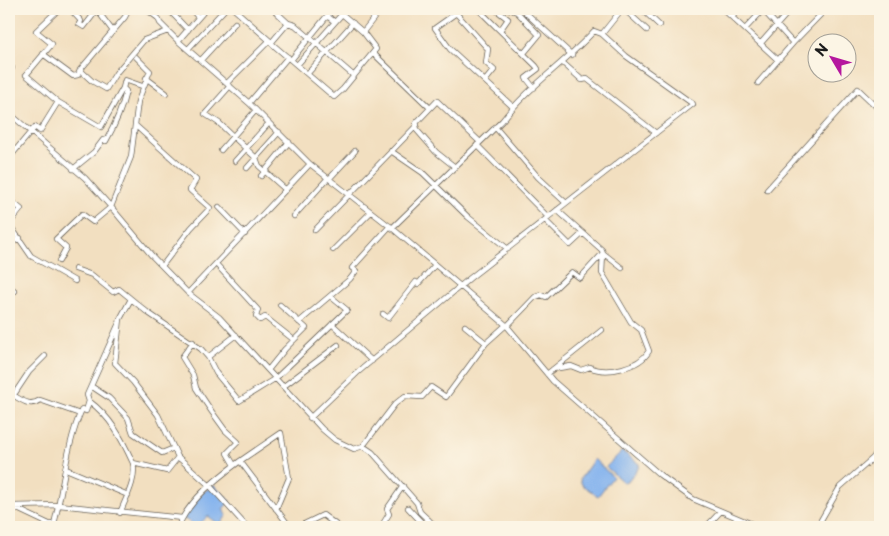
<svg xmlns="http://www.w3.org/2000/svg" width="889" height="536" viewBox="0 0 889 536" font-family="'Playpen Sans',sans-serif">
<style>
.water{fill:#83b2ee;stroke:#506785}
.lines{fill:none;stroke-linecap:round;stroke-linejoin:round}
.street-casing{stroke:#676055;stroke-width:6}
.street{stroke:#fff;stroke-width:4.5}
</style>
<rect width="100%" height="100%" fill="#fcf5e5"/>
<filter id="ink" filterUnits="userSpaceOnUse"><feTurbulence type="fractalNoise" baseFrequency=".02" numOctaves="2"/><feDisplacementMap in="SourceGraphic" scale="10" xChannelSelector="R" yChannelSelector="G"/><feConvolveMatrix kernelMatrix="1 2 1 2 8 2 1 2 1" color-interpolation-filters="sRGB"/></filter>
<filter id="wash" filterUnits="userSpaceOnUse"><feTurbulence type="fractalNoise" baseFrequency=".0096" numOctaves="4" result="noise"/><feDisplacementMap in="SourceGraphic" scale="20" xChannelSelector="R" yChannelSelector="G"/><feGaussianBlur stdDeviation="1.12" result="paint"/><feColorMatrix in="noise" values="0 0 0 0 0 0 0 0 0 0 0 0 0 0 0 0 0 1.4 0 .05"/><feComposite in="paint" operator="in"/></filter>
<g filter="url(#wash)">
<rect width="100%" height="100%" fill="#f2dfc0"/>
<path class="water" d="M622,451L639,464V467L627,482H623L606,467Z
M594,459L613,477L598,496L582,485L580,479Z
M214,485L230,501L223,509L227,515L220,525L208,516L197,527L183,518L202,493Z"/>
</g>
<g filter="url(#ink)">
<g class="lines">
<defs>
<path id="street" d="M70,9L81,21L79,24L84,27L97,10L112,30
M129,9L125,17L80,70L92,81L106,89L116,73L144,40L168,31
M146,9L158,18L160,23L178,41L249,103L310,164L392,228L506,325L553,381L660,475L693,499L759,527
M168,9L188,30
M191,9L198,17
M234,9L270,41
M273,9L288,23L271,43L334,97L343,89L376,49L363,32L342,14L335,22L327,16L333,9
M462,9L435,28L450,49L513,107
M478,9L536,66L538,69L526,78L534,88
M495,9L508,19L501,29
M509,9L517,12
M519,9L517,12L539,35L524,53
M624,9L647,30
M642,9L659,25
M723,9L778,60
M762,9L793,43
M456,13L488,49L486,63L494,70L485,81
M526,13L572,55
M732,17L740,9
M288,23L295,25L354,76
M9,27V28
M745,29L763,10
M363,32L381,9
M178,41L206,9
M761,43L791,9
M188,49L225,9
M373,53L430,108
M43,54L73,76L78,75L80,70
M136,57L150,71L138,101L131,157L111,207L153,257L188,293
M201,60L235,23
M291,60L327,16
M563,63L582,80L587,79L656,133
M297,65L335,22
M9,67L12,68
M308,73L353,23
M146,78L166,93
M227,83L268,42
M758,83L793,43L826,9
M230,86L205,114L219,123L256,158L259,166L286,190
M58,102L101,127L123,88
M249,103L288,57
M9,113L85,178L111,207L93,222L82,214L56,239L66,248L59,261
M136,126L196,180L190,190L210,208L191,228L162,266
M495,127L538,177L566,203
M415,128L436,152L455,167
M477,145L548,217
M221,150L256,110
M391,151L423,173L468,217L508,249
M9,158L35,127L40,131L58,102L26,75L52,44L36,31L59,9
M235,161L269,123
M310,164L188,293L219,317L322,429L335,440L354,449L363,446L372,452L417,503L420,512L436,527
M247,168L279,132
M73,169L94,152L103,140L106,141C115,125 122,109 126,91L123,88L125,80L142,86
M261,176L289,142
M329,179L355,151
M767,190L858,89L880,110
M9,199L21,209L9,224
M219,207L245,234
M294,216L328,178
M545,220L570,245L583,233
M9,224L31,256L75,281
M392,228L502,121C528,87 565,63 594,31L602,34L622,9
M315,230L417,125L416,123L437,101L480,142
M9,244L20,238
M333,250L371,212
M216,264L258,310L256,316L260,320L265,317L294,340
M75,269L92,275L113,292L119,289L147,312L201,349L208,357L216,373L239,401L276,378L347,310L330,296
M9,286L15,291
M131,299L120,319L115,363L133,382L158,415L178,457L210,486L247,527
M383,314L388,318L416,282L418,284L435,265
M299,322L350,279L356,271L352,268L390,226
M332,324L372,361
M465,326L486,343
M507,326L535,297L541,295L546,297L572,272L580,278L603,253L602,250L557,210
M193,342L182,357L193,375L196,388L212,412L225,430L238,442L227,453L234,465
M208,357L236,335
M553,369L571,366L581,370L590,367C606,375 639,368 649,351L641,330L631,322L602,273L603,253L622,268
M268,370L285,349L306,328L280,305
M547,374L602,330
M91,386L109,398L128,418L133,433L162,453L174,448
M284,386L338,345
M13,395C23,401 30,407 40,400L80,414
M89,401C111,417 122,439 133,463L167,471L178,457
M9,402L29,372L45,356
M310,418L357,373L470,278L693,104L626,56L602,34
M363,446L395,404L405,396L422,397L431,387L446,397L486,343L506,325
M240,461L281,433L289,478L276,509
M66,469L128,495
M9,505L49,524L79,527
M12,506L59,505L182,518
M408,508L424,525L429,520
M120,513C126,498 137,479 133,463
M54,524C64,486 66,445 82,409L86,411L89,401L87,395L119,323
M178,527C190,499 216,479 240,461L290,527
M298,527L323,515L339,527
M381,527L389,514L387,509L403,486
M706,527L721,511
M817,527L840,487L873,458L880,447"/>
</defs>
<use href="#street" class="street-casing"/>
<use href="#street" class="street"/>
</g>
</g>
<rect width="889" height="536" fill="none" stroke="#fcf5e5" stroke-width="30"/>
<g transform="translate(832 58) rotate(308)"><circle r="24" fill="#fcf5e5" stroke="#a29e95"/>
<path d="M0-4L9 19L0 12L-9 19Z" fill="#b5179e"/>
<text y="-8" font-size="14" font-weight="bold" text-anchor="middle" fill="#1c1c1c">N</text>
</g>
</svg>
